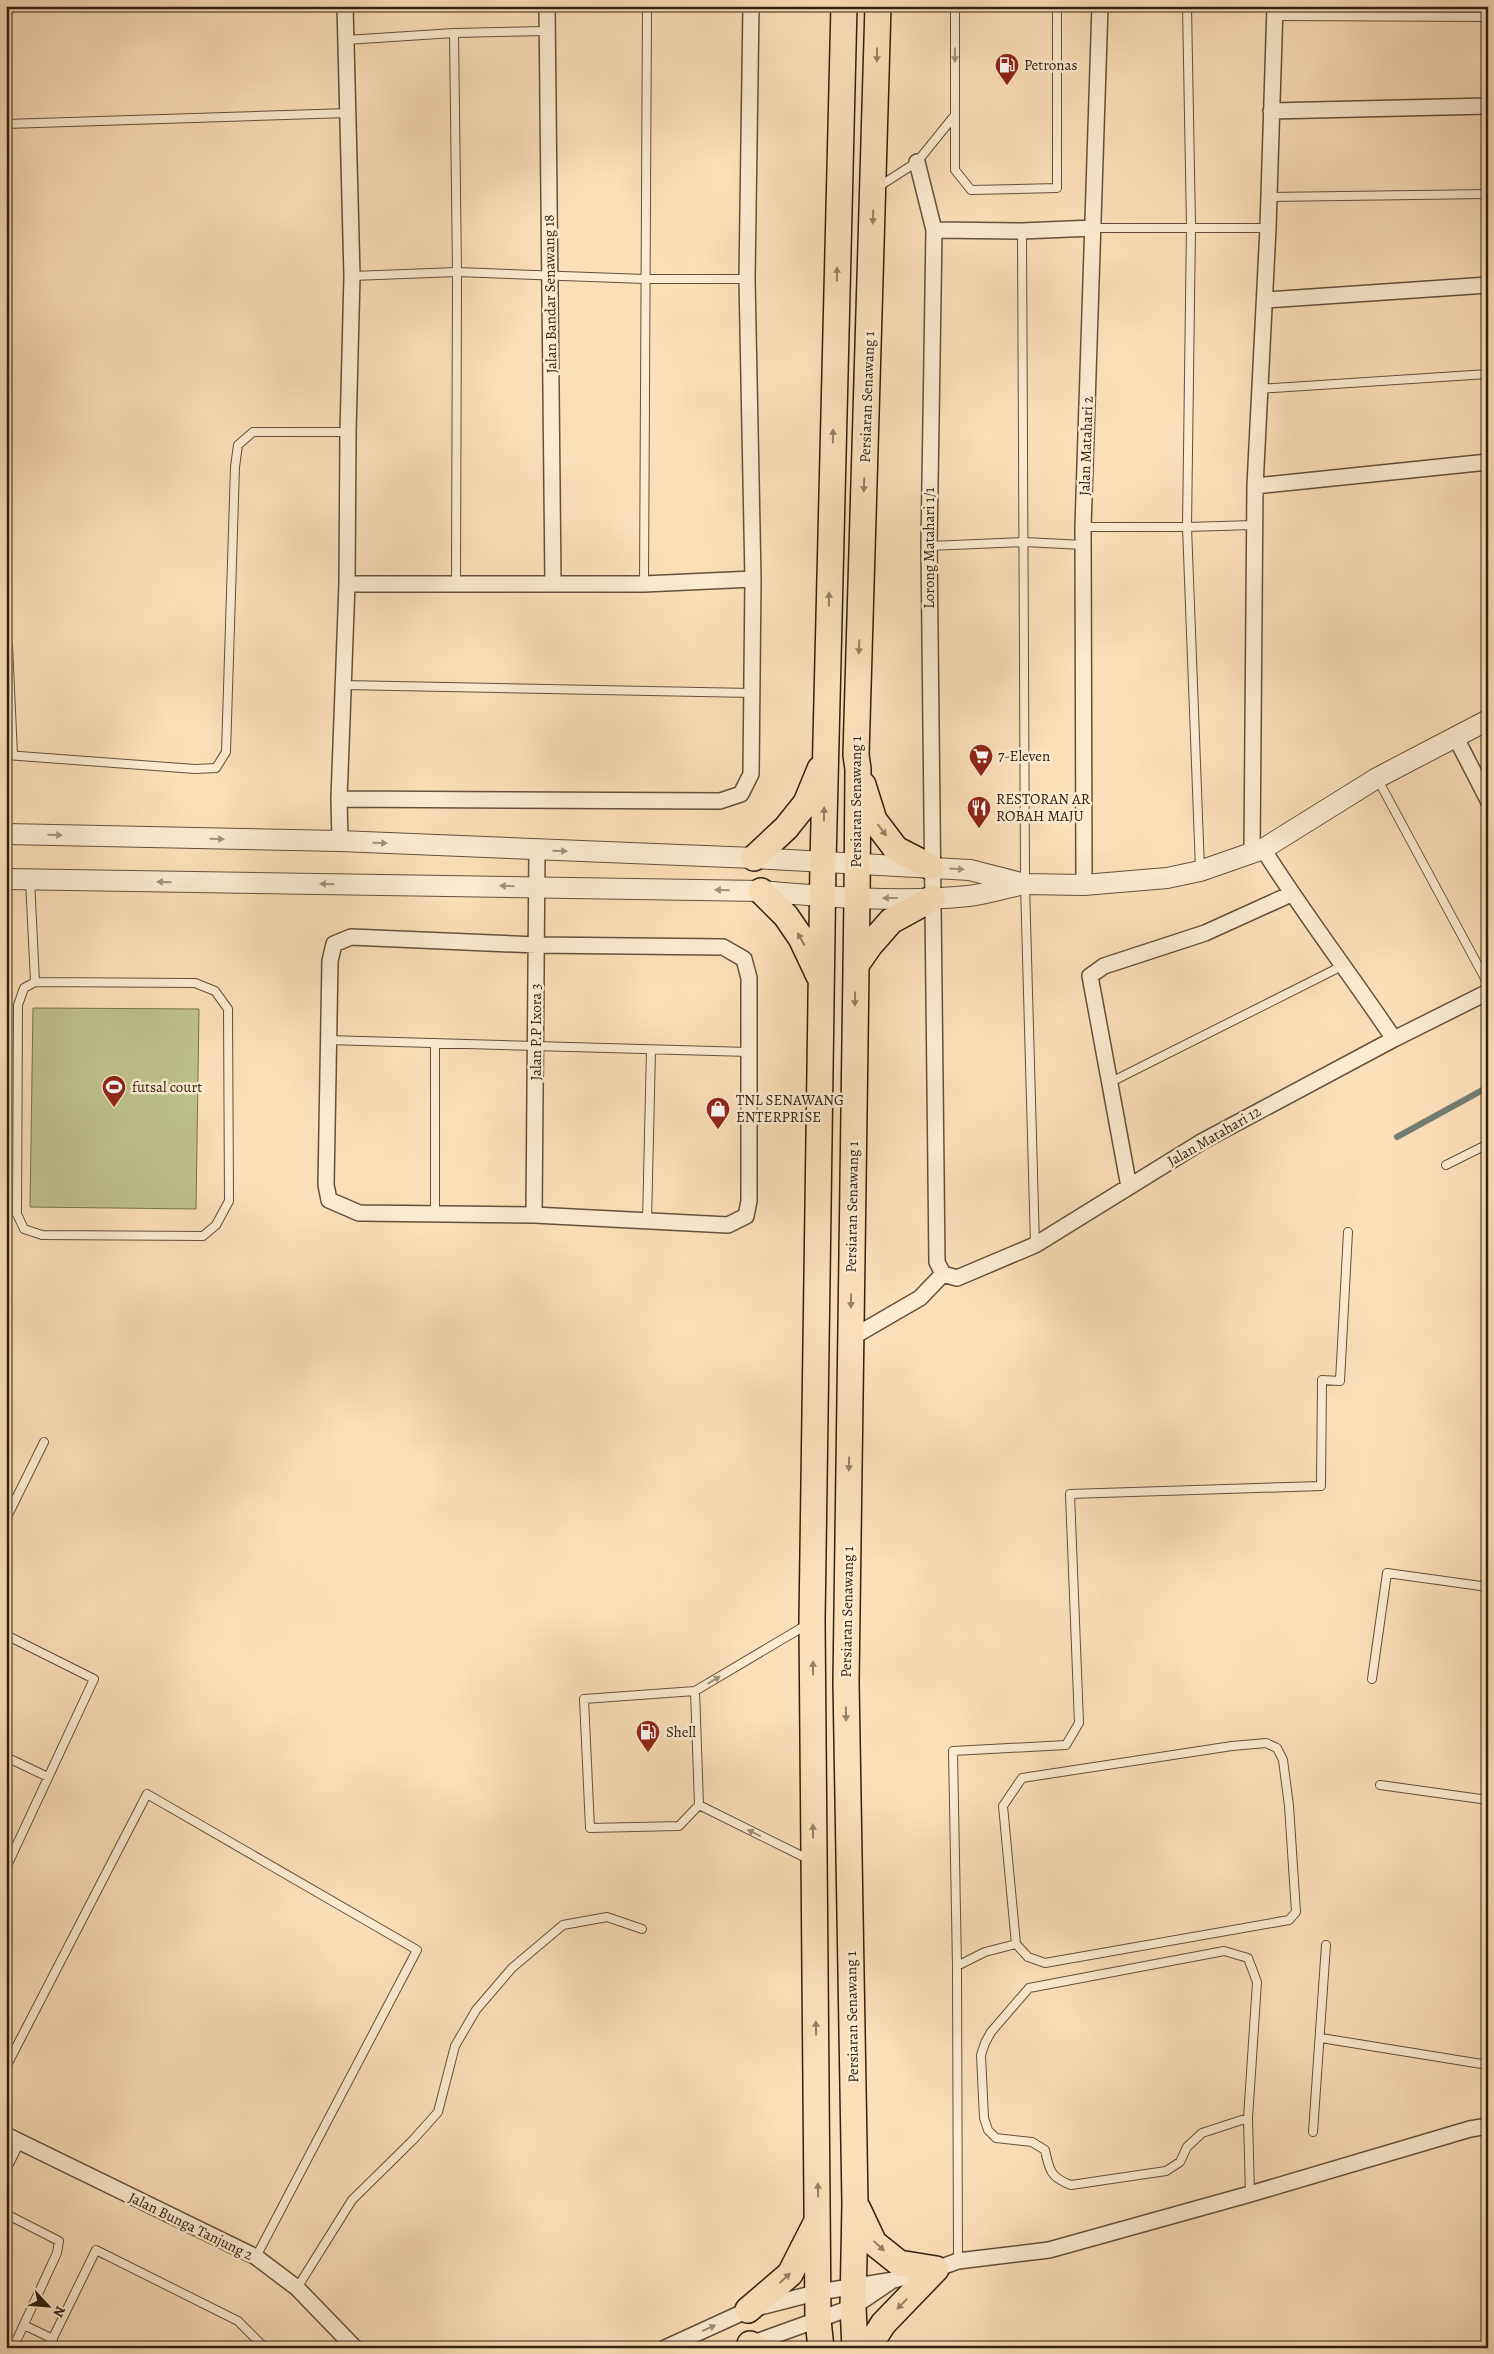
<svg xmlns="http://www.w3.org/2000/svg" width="1494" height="2354" viewBox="0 0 1494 2354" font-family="Alegreya,serif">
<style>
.green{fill:#bec28f;stroke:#787250}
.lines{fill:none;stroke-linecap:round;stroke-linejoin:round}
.stream{stroke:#737e73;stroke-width:6}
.service-casing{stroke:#64503c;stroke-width:10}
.minor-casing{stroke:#64503c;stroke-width:18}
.tertiary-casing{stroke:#64503c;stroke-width:22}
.primary-casing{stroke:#312112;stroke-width:28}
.service{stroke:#fcead1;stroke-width:8}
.minor{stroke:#fcead1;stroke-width:15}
.tertiary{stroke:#fcead1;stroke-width:20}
.primary{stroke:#fbdfb8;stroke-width:25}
.oneway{fill:#968065}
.oneway2{fill:#a1907b}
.labels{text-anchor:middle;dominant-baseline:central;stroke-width:5;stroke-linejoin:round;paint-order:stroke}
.poi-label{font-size:15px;fill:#312112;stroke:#fcead1;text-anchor:start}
.street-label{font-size:15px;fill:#312112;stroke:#fcead1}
</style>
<rect width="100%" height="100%" fill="#fbdfb8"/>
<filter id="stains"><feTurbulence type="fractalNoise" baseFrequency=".004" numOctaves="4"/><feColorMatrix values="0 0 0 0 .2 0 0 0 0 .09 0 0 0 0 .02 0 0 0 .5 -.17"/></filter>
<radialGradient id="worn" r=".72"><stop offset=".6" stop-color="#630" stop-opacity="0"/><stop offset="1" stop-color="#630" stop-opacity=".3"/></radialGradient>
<path class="green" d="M33,1008L199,1009L196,1209L30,1207Z"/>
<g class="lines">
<path class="stream" d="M1397,1137L1488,1087"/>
<defs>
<path id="service" d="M1187,6L1191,226L1187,527L1200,869
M1275,16L1488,17
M454,33L457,272L456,584
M346,40L454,33L547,31
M955,115V170L971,190L1057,188V6
M6,124L348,113
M878,187L917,162L955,115V6
M1269,197L1488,194
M1093,228H1268
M1022,231L1025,884L1035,1245
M352,276L457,272L645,279H747
M1258,389L1488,374
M1083,527H1187L1254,525
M929,546L1025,542L1083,545
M644,584L647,6
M8,645L13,755
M343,685L752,693
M6,755L195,769L216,768L226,752L235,467L238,445L253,432H348
M1377,778L1488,984
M30,880L35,982L195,983L215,991L228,1009L229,1201L216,1225L203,1236L42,1235L24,1229L17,1214L18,1005L24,988L35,982
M6,953V1215
M327,1040L749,1052
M1109,1083L1344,965
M1446,1165L1488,1144
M435,1213V1043
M647,1221L651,1050
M6,1519L44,1442
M808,1624L695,1691L699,1805L810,1860
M6,1635L94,1679L6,1868
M1372,1679L1387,1573L1488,1587
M695,1691L584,1699L590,1828L679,1826L699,1805
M1266,1743L1277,1748L1283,1760L1289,1806L1296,1912L1289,1920L1045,1963L1028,1957L1016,1944L1003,1806L1022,1778L1232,1746Z
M6,1757L48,1777
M1380,1785L1488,1800
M957,1966L985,1952L1016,1944
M1321,2038L1488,2065
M6,2067L147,1794L417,1950L256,2257
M1248,2118L1257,1982L1248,1958L1224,1951L1029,1988L991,2032L985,2043L981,2055L984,2118L988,2130L996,2138L1032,2142L1045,2150C1049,2170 1051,2178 1071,2185L1166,2171L1180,2162L1187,2147L1202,2133L1248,2118L1250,2194
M1313,2132L1326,1945
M6,2170L20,2142
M6,2214L59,2241L57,2253L13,2348
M958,2261L957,1966L953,1751L1066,1745L1079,1723L1070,1494L1321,1486L1322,1380L1340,1381L1348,1232
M297,2288L352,2200L413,2140L438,2112L455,2046L476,2010L512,1968L563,1925L607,1917L642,1929
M24,2325L53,2339
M48,2348L96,2250L238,2321L265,2348"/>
<path id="minor" d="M547,6L553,583
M1271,111L1488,106
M917,162L934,230L929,546L937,1262L943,1274
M934,230L1022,231L1093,228
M1265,300L1488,285
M1255,486L1488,462
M347,584H644L753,579
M1456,738L1488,800
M339,799L720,801L741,794L751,774L753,579L747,279L751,6
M340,841L339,799L347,584L348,432L352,276L345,6
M1263,849C1304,914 1351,975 1394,1039
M1252,852L1255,486L1268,228L1275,6
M1084,885L1083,527L1100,6
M351,937L536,945L723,947L744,959L749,978V1201L746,1216L728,1225L534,1215L359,1213L329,1200L326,1185L330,961L334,944Z
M1129,1187L1090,976L1104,966L1205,933L1291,894
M534,1215L537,850
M943,1274L957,1278L1035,1245L1203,1141L1394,1039L1488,992
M851,1338L920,1298L943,1274
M6,2135L256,2257L297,2288L355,2348
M745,2346L853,2307L890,2282
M665,2348L748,2310L819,2292L894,2280L936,2269L958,2261L1049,2250L1250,2194L1470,2129L1488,2126"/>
<path id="tertiary" d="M6,834L340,841L754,858L970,870L1025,884L1084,885L1167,878L1200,871L1263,849L1377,778L1488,720
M6,879L761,891C829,897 900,903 968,896C986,894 1004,888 1021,885"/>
<path id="primary" d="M863,785L874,820L896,849L931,867
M754,858L786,828L806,803L820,769
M761,891L786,916L801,938L819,976
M856,965L870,945L891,921L933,898
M858,2209L874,2243L899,2263L936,2269
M748,2310L790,2274L817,2221
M750,2344L756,2348
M821,2348L818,2320L812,1621L823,863L844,6
M855,2348L853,2307L855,2204L846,1682L857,898L858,769L856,755L878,6
M868,2348L883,2324L936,2269"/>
</defs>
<use href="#service" class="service-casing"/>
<use href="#minor" class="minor-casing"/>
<use href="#tertiary" class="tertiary-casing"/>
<use href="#primary" class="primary-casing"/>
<use href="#service" class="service"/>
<use href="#minor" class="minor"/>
<use href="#tertiary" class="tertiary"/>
<use href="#primary" class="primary"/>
</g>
<defs><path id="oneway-solid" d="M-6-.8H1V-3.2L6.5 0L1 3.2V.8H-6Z" transform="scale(1.25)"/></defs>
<g class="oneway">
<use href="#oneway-solid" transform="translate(877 55) rotate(91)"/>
<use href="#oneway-solid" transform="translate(873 217) rotate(92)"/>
<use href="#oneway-solid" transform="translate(837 274) rotate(-89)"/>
<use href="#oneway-solid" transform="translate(833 436) rotate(-89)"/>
<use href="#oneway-solid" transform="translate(864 485) rotate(92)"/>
<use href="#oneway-solid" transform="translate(829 599) rotate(-89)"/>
<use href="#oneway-solid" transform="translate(859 647) rotate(92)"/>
<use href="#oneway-solid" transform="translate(824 814) rotate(-89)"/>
<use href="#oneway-solid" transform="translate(882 830) rotate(53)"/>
<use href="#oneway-solid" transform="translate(801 939) rotate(-119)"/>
<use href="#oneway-solid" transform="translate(855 999) rotate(91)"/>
<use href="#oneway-solid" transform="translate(851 1301) rotate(91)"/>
<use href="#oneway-solid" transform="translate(849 1464) rotate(91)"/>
<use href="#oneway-solid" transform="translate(813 1668) rotate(-90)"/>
<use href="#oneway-solid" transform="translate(846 1714) rotate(89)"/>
<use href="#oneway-solid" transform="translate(813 1831) rotate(-90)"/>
<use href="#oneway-solid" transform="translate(816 2028) rotate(-91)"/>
<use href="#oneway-solid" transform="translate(818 2190) rotate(-91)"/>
<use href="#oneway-solid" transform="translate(879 2246) rotate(43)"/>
<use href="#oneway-solid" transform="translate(785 2278) rotate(-43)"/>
<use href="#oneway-solid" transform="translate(902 2304) rotate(134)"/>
</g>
<g class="oneway2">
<use href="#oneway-solid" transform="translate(955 55) rotate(90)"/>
<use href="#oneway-solid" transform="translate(55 835) rotate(1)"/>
<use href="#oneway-solid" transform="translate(217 839) rotate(1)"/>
<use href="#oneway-solid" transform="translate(380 843) rotate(2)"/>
<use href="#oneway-solid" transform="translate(560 851) rotate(2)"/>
<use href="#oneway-solid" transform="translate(957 869) rotate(4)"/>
<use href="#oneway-solid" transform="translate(164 882) rotate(-179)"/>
<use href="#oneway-solid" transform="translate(327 884) rotate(-179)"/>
<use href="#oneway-solid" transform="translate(507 886) rotate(-179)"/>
<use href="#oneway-solid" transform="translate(722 890) rotate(-179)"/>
<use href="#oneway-solid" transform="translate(890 898) rotate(-180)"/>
<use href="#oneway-solid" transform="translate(714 1680) rotate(-31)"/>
<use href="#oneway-solid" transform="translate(754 1833) rotate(-154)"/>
<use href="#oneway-solid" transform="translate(709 2328) rotate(-24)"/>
</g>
<defs>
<symbol id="fuel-pin" viewBox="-11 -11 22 30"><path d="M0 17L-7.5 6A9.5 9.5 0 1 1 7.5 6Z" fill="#8f2418" stroke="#fcead1"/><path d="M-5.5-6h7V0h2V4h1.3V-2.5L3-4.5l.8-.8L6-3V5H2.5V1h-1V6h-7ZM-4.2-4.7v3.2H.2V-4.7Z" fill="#fff"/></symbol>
<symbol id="supermarket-pin" viewBox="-11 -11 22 30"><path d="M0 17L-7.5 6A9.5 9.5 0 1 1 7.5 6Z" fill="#8f2418" stroke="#fcead1"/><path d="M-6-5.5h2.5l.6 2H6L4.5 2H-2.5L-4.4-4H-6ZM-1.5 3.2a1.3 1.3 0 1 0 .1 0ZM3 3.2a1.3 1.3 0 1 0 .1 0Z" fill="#fff"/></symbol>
<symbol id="restaurant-pin" viewBox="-11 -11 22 30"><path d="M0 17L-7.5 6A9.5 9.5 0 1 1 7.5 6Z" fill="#8f2418" stroke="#fcead1"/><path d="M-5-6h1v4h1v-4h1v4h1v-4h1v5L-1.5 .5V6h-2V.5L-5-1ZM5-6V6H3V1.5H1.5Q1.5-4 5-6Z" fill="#fff"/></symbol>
<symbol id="stadium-pin" viewBox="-11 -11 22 30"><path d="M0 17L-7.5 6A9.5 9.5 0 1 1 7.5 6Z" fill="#8f2418" stroke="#fcead1"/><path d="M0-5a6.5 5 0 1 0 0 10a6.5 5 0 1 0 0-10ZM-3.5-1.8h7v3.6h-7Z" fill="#fff"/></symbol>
<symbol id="shop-pin" viewBox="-11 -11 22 30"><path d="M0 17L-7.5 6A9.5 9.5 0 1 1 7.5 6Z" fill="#8f2418" stroke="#fcead1"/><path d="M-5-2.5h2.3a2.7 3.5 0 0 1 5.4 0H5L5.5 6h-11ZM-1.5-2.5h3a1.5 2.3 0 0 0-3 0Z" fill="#fff"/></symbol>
</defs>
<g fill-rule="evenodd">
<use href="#fuel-pin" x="993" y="51" width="28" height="38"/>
<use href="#supermarket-pin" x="967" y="742" width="28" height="38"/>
<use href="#restaurant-pin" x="965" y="794" width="28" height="38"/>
<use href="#stadium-pin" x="100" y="1073" width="28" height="38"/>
<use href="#shop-pin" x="704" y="1095" width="28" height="38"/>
<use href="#fuel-pin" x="634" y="1718" width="28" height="38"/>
</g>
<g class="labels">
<g class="poi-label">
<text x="1024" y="65">Petronas</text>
<text x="998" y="756">7-Eleven</text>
<text x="996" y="799">RESTORAN AR<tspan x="996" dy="17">ROBAH MAJU</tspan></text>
<text x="132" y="1087">futsal court</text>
<text x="736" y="1100">TNL SENAWANG<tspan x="736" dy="17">ENTERPRISE</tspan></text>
<text x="666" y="1732">Shell</text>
</g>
<g class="street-label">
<text transform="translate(550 294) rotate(-91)">Jalan Bandar Senawang 18</text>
<text transform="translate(867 397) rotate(-88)">Persiaran Senawang 1</text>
<text transform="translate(1086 446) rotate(-88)">Jalan Matahari 2</text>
<text transform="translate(929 548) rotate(-90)">Lorong Matahari 1/1</text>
<text transform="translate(856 802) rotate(-90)">Persiaran Senawang 1</text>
<text transform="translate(536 1032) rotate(-90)">Jalan P.P Ixora 3</text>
<text transform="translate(1214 1136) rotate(-30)">Jalan Matahari 12</text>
<text transform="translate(852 1207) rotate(-89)">Persiaran Senawang 1</text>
<text transform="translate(847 1612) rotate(-89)">Persiaran Senawang 1</text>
<text transform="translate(852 2017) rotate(-91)">Persiaran Senawang 1</text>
<text transform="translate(191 2226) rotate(26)">Jalan Bunga Tanjung 2</text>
</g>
</g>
<rect width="1494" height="2354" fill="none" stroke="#fbdfb8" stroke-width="25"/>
<rect x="8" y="8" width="1479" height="2339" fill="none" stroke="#312112" stroke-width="2.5"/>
<rect x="12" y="12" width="1469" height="2329" fill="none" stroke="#312112"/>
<g transform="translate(48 2306) rotate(116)" stroke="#fcead1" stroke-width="4" paint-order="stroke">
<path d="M0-4L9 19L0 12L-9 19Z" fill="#312112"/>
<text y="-8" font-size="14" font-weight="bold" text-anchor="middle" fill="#312112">N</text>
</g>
<rect width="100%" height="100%" filter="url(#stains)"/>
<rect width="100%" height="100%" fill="url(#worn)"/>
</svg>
